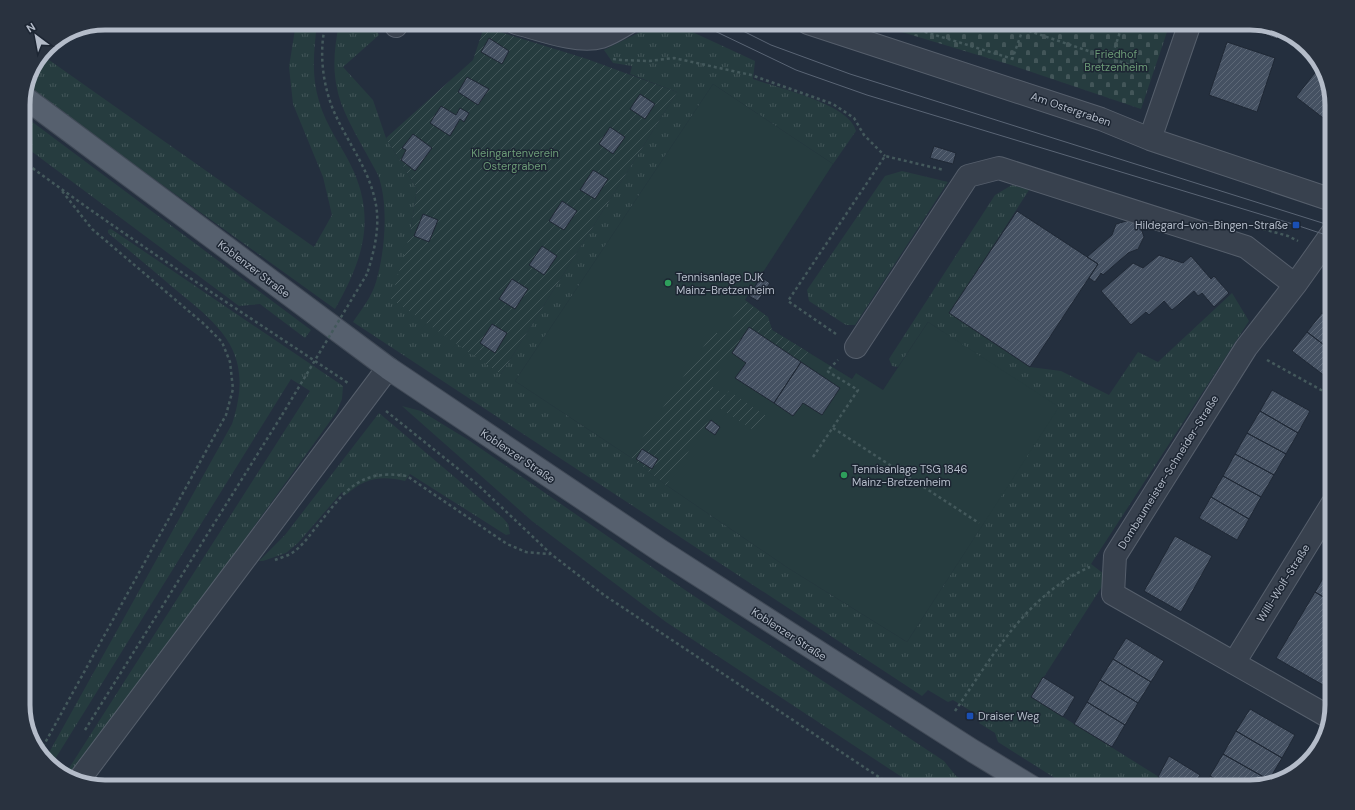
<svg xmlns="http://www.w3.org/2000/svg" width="1355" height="810" viewBox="0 0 1355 810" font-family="'DM Sans',sans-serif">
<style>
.grass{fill:url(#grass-tufts)}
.cemetery{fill:url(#cemetery-stones)}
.park{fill:#263c3f}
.garden{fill:url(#garden-furrows)}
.building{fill:url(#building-hatch);stroke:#1f2835}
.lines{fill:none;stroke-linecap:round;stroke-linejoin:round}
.minor-casing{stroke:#565f6c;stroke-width:24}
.major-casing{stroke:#414a57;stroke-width:24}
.path{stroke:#44595c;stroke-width:2.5;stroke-dasharray:3 3;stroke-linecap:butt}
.minor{stroke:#38414e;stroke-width:22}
.major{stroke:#56606e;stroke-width:22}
.tram{stroke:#5a6575;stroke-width:1}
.path-bridge{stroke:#44595c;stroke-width:2.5;stroke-dasharray:3 3;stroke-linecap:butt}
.transit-dot{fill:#1a4fb4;stroke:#1d2633;stroke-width:1.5}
.leisure-dot{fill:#2e9e5b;stroke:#1d2633;stroke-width:1.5}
.labels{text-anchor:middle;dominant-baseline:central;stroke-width:3;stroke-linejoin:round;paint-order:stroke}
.park-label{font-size:11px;fill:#6b9a76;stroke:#1d2633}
.street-label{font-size:11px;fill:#b4bcc9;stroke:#1d2633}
.poi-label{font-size:11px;fill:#b4bcc9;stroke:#1d2633;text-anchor:start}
.rim{fill:none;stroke:#b4bcc9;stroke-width:5}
</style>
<defs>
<pattern id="grass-tufts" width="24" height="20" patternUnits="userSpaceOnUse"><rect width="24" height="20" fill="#263c3f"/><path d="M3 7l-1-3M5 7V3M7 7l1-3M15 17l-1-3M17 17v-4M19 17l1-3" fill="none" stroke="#435659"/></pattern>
<pattern id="cemetery-stones" width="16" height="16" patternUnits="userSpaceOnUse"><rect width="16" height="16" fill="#263c3f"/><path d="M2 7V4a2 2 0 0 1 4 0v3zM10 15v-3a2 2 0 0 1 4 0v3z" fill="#435659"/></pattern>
<pattern id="garden-furrows" width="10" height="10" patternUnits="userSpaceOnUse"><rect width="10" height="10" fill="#263c3f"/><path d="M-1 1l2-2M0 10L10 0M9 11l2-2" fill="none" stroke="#435659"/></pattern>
<pattern id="building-hatch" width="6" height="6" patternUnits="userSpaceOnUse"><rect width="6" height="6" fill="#455162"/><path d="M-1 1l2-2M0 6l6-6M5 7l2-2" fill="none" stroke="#5d6877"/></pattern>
</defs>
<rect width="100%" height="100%" fill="#242f3e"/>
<path class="grass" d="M296,23H317C314,50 311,75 319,101C326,127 343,147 354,172C376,223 361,263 335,309L26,87L29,73L42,55L314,247L332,215L323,177L293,104L289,67Z
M339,23H373L379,35L343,67L373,100L386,138L417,189L410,234L501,374L677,92L630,74L632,66L613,63L604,50L658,23H673L755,61L753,79C778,88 850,104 856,131L833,164L713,84L515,381L630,457L666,485L788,568L907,642L985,521L943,332L928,322L898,367L892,366L889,359L995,195L1012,185L1029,190L950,313L1030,367L1061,371L1109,395L1138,352L1158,362L1232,293L1249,321L1091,564L1108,577L1031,697L1175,787H1069L998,742L995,733L979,723L982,718L953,700L948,702L928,690L922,696L353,322C362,309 372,296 376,282C385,252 389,204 378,175C366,151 341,113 337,88C332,66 335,45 339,23Z
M560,23H601C587,28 574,27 560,23Z
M23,115L311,330L305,338L260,304L239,306L23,145Z
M902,171L948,182L855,325H846L809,301L807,290L885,176Z
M111,229L343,386L342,399L336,413L72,778L64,776L310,391L291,379L52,764L46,758L232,424C254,356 226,330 176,290C154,271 131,252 108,233V230Z
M402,406L421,411L470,441L688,592L944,761L956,776L976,787H917L666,622L532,521Z
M379,413L503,518L508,524L510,534L506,535L410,474L405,481C381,475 364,478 346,495L342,492L298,543L286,553L263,561H259L285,535Z"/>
<path class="cemetery" d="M872,23H1170L1141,109L1011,65Z"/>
<path class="park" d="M713,84L833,164L745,300L768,317L772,330L852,379L856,373L883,390L928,322L1059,407L907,642L788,568L666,485L630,457L515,381Z"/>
<path class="garden" d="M484,27L587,59L677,92L501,374L391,299L410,234L417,189L386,138L473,60Z
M745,301L768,317L772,330L808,352L801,362L749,328L709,385L726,395L729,391L766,416L755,431L718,407L666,485L630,457L714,331L720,335Z"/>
<path class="building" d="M1234,23H1250L1280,31L1277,39Z
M489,38L509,51L502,64L481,52Z
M1227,42L1275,58L1257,112L1209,95Z
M1321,65L1332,100L1331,124L1296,97Z
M467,77L489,89L478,105L458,92Z
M640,94L655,104L645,119L630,109Z
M441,106L456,115L460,108L469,113L464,122L460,119L450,136L430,123Z
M610,127L625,137L613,154L599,144Z
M413,134L432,148L415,171L401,160L406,150L402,148Z
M934,146L956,153L953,164L930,158Z
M593,170L608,179L595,199L580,190Z
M562,201L577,211L564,230L549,221Z
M1017,211L1098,264L1030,367L949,313Z
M423,214L438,220L429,242L414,236Z
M1130,220L1140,225L1144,237L1138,249L1128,253L1103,275L1101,273L1095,282L1089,278L1098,264L1087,257L1112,235L1116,224Z
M542,246L557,256L544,275L529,265Z
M1159,255L1183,263L1191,256L1211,279L1214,276L1229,293L1214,307L1202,293L1198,296L1194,291L1172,310L1164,301L1149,315L1146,312L1131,325L1101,291L1133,263L1143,268Z
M761,277L770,283L758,301L749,296Z
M512,279L528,289L515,309L499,299Z
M1332,301V321L1322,313Z
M1322,313L1332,321V351L1307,332Z
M492,324L507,333L495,353L480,343Z
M749,327L801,362L774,403L735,378L746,363L732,353Z
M1307,332L1332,351V378L1330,380L1292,351Z
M801,362L840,388L822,415L803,403L793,416L774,403Z
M1272,390L1310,411L1298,433L1260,411Z
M1260,411L1298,433L1286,454L1247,433Z
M711,420L720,427L715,435L705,428Z
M1247,433L1286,454L1274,475L1235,454Z
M642,449L658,459L652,469L636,459Z
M1235,454L1274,475L1261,497L1223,476Z
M1223,476L1261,497L1249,519L1211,497Z
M1211,497L1249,519L1237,540L1199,518Z
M1175,536L1212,556L1181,612L1144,591Z
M1332,563V602L1315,592Z
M1315,592L1332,602V669L1323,685L1276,658Z
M1126,638L1164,661L1151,682L1113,659Z
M1113,659L1151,682L1138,703L1100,680Z
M1043,677L1075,697L1063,717L1031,697Z
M1100,680L1138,703L1125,725L1087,702Z
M1087,702L1125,725L1112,747L1074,724Z
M1250,709L1295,735L1282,758L1236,731Z
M1236,731L1282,758L1269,780L1223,754Z
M1223,754L1269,780L1268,782L1250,787H1228L1210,776Z
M1169,756L1200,775L1193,787H1175L1158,777Z
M1210,776L1228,787H1204Z"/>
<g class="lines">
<defs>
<path id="minor" d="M395,23L396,26
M516,23C539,29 578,44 601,37C610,34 620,28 628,23
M808,23L1101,119L1150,139L1332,200
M1150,139L1190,23
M856,347L968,176L999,168L1246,247L1295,285
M1234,663L1332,504
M1329,717L1113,594L1115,556L1246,348L1295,285L1332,233
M79,780L388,368"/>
<path id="major" d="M24,97L388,368L661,551L973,751L1032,787"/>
</defs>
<use href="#minor" class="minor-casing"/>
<use href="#major" class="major-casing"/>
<path class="path" d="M326,23C318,52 323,89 336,116C350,146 370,171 376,205C380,228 374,252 367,274
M896,23L1013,59
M1023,29L1148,71
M613,59L621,60L649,61L674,58L751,75L833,104L854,118L864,135L885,156
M1111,59L1123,23
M1012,60L1025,23
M23,161C128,239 239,310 348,383
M1263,229L1288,236L1298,241
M836,334L788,301L885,156L944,170
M1267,360L1332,396
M386,411L477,484L551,554L604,595L894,787
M833,428L979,523
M813,457L858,390L827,371L838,360
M275,560C280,558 287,556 292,553C301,547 307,539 313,531C343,495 355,468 407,476L507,544L526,552L550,554
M955,711C992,657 1027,594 1090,567
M85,730L282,415
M40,752L226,415L233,389L230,362L222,342L204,324L92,229L62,191"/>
<use href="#minor" class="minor"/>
<use href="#major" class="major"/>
<path class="tram" d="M698,23L796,70L867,95L1296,225L1332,237
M727,23L771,45L850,74L1332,226"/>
<path class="path-bridge" d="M282,415L367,274"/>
</g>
<g class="transit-dot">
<rect x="1292" y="221" width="8" height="8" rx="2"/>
<rect x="966" y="712" width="8" height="8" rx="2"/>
</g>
<g class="leisure-dot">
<circle cx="668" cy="283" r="4"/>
<circle cx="844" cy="475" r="4"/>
</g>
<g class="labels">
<g class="park-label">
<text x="1116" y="54">Friedhof<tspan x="1116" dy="13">Bretzenheim</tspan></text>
<text x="515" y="153">Kleingartenverein<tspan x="515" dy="13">Ostergraben</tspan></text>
</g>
<g class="street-label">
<text transform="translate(1071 109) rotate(19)">Am Ostergraben</text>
<text transform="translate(254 269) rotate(37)">Koblenzer Straße</text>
<text transform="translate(518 456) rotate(34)">Koblenzer Straße</text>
<text transform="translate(1168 472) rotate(-58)">Dombaumeister-Schneider-Straße</text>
<text transform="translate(1283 583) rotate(-58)">Willi-Wolf-Straße</text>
<text transform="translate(789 634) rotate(33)">Koblenzer Straße</text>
</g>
<g class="poi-label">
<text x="1288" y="225" text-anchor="end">Hildegard-von-Bingen-Straße</text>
<text x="676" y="277">Tennisanlage DJK<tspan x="676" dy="13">Mainz-Bretzenheim</tspan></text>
<text x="852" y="469">Tennisanlage TSG 1846<tspan x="852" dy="13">Mainz-Bretzenheim</tspan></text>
<text x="978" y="716">Draiser Weg</text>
</g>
</g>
<path d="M0 0H1355V810H0ZM105 30H1250A75 75 0 0 1 1325 105V705A75 75 0 0 1 1250 780H105A75 75 0 0 1 30 705V105A75 75 0 0 1 105 30Z" fill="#29323f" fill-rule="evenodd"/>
<path class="rim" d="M105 30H1250A75 75 0 0 1 1325 105V705A75 75 0 0 1 1250 780H105A75 75 0 0 1 30 705V105A75 75 0 0 1 105 30Z"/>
<g transform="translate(36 36) rotate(328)" stroke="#1d2633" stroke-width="3" paint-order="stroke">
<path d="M0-3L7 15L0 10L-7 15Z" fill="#b4bcc9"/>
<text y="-6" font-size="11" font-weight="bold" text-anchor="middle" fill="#b4bcc9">N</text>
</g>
</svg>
